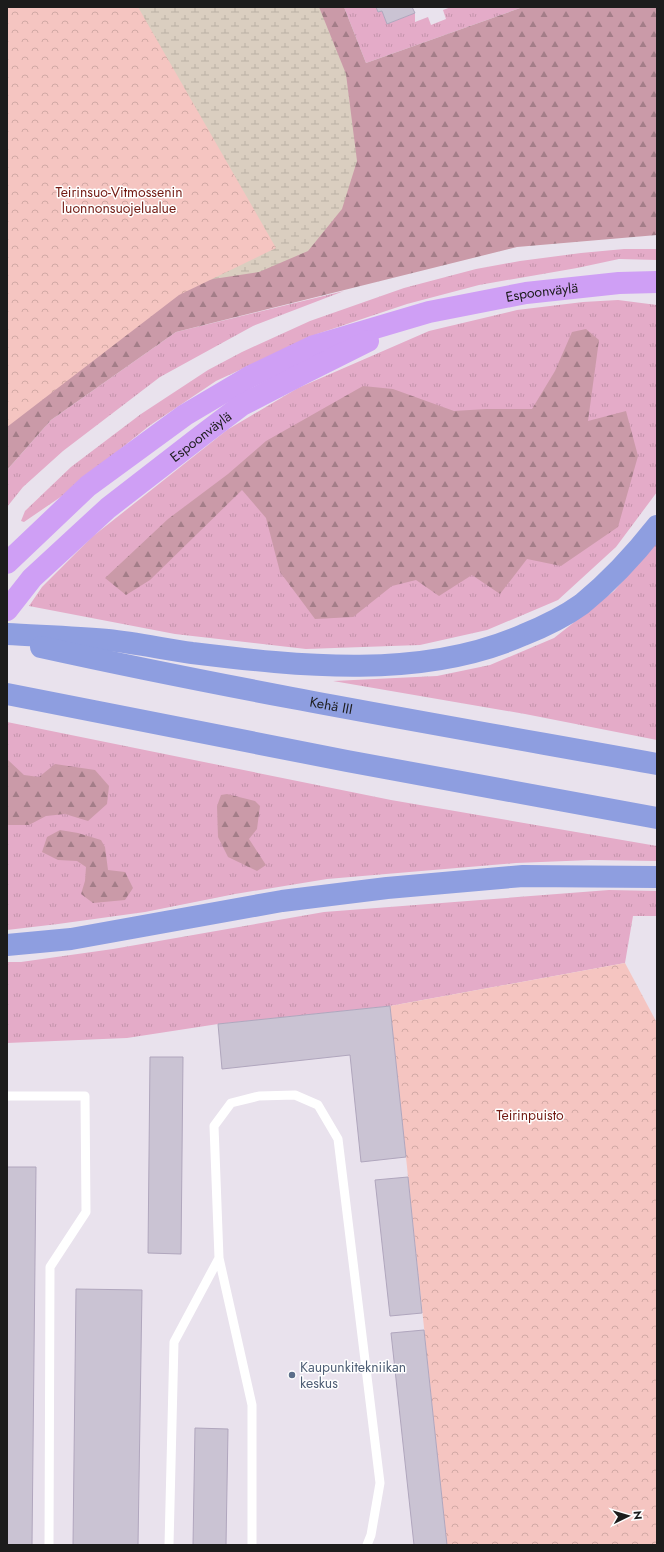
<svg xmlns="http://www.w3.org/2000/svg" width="664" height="1552" viewBox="0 0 664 1552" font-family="Jost,sans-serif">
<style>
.grass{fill:url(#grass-tufts)}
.forest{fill:url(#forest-firs)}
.wetland{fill:url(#wetland-marsh)}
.park{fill:url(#park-crowns)}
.building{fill:#cac3d3;stroke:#b0a6bd}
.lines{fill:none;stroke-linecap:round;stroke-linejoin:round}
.lane{stroke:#fff;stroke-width:9}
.primary{stroke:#cf9ff5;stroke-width:22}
.highway{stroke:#8e9ee0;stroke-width:22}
.service-dot{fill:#5c6f8a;stroke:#fff;stroke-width:1.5}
.labels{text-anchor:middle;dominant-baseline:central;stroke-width:3;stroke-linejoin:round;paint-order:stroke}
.park-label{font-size:14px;fill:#721a12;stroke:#fff}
.street-label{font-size:14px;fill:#1c1c1c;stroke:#fff}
.service-label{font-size:14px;fill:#4e5e75;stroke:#fff;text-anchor:start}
</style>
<defs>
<pattern id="grass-tufts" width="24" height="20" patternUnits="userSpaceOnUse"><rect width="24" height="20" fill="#e4abc8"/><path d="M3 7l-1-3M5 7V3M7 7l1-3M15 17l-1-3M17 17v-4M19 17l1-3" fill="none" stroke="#c393ab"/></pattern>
<pattern id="forest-firs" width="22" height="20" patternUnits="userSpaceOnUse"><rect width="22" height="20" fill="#ca9aa8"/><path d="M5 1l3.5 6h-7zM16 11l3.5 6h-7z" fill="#a37d88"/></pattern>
<pattern id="wetland-marsh" width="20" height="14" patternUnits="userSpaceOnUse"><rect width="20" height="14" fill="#dacec0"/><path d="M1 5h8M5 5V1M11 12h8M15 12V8" fill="none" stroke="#bab0a4"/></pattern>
<pattern id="park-crowns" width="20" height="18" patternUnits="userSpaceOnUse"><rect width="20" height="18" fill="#f5c5c1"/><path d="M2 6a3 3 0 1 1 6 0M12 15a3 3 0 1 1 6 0" fill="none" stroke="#d1a9a5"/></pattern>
</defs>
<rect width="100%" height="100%" fill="#e9e2ed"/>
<path class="grass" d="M344,7H376L378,12L382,11L387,24L415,13V22L428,17L431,25L446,19L443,10L451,7H523L366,63Z
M624,249H657V260L619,259L577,268L479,285L407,304L317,334L216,381L149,426L62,496L24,522L21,521L25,511L71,467L141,414L208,370L242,352L310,321L404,288L476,269L520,261L581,253Z
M344,291L253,326L160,377L63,451L23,487L7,507V470L51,420L176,332Z
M618,300L657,305V492L616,547L558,600L487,630L420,645L306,649L175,634L29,606L42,587L92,537L227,430L298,388L429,331L517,310L583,302Z
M657,541V740L525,714L333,681L437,676L490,665L554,638L614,591Z
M7,722L391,800L657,846V861L591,860L516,863L327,879L235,894L145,912L58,924L7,930Z
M609,890L657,891V916H633L625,963L390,1006L447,1545L390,1006L218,1024L127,1038L7,1043V962H21L113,949L324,912Z"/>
<path class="forest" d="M7,7H344L366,63L523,7H657V235L517,247L176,332L51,420L7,470Z
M586,329L599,340L588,421L626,411L638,456L618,527L561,566L527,559L500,594L472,575L439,596L416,580L392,586L353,617L315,619L280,572L266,518L242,490L150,580L126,595L105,578L168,519L228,474L266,441L363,386L393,389L454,411L486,409H532L555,371L572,332Z
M7,759L24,775L39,777L55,764L95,770L109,786L107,804L88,821L65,814L46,816L29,825H7Z
M227,794L255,801L260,806L257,829L249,839L266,865L257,871L228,857L218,837L217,806L221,795Z
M60,830L78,833L101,840L105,847L108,870L125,872L133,888L125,900L93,903L81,894L85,881L86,867L77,861L58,860L42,852L47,837Z"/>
<path class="wetland" d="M7,7H319L346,74L357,161L342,209L308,251L259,272L187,283Z"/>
<path class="park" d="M7,7H138L276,248L179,295L7,427Z
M625,963L657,1023V1545H447L390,1006Z"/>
<path class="building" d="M376,7H412L415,13L387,24L382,11L378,12Z
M390,1006L406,1157L361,1162L350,1055L222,1069L218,1024Z
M150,1057H183L181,1254L148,1253Z
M7,1167H36L32,1545H7Z
M408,1177L422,1313L390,1316L375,1180Z
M76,1289L142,1290L138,1545H73Z
M424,1330L447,1545H414L391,1333Z
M195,1428L228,1429L226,1545H193Z"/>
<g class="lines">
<path class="lane" d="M7,1096H85L86,1212L50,1267L49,1545
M219,1258L252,1405V1545
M169,1545L174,1342L219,1258L214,1126L231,1103L259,1096L295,1095L318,1105L338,1139L380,1483L371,1535L367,1545"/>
<g class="primary">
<path id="s1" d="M7,563L88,486L185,415L251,376L314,346L429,312L526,293L619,283L657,282"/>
<path id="s2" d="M7,610L32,578L108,508L201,436L242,405L302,374L368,341"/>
</g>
<g class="highway">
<path d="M7,634C41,636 75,637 108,640C136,643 164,649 192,653C300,666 421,680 523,635C543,627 564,617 582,604C610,581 635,554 657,526"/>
<path id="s3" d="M41,647C245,692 452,727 657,764"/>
<path d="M7,694L347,761L657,818"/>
<path d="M7,945L71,939L282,901L387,888L523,876L657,877"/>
</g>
</g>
<circle class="service-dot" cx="292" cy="1375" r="4"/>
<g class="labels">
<g class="park-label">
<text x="119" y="192">Teirinsuo-Vitmossenin<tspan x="119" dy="16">luonnonsuojelualue</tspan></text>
<text x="530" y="1115">Teirinpuisto</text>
</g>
<g class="street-label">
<text stroke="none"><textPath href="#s1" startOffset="613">Espoonväylä</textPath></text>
<text stroke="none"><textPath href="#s2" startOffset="261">Espoonväylä</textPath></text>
<text stroke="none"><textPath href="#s3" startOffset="296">Kehä III</textPath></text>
</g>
<g class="service-label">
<text x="300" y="1367">Kaupunkitekniikan<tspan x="300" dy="16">keskus</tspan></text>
</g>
</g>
<rect width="664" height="1552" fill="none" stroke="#1c1c1c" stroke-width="16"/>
<g transform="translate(628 1516) rotate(85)" stroke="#ffffff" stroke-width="3" paint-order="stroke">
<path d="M0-3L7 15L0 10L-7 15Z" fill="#1c1c1c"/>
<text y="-6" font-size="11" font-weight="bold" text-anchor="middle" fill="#1c1c1c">N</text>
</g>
</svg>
